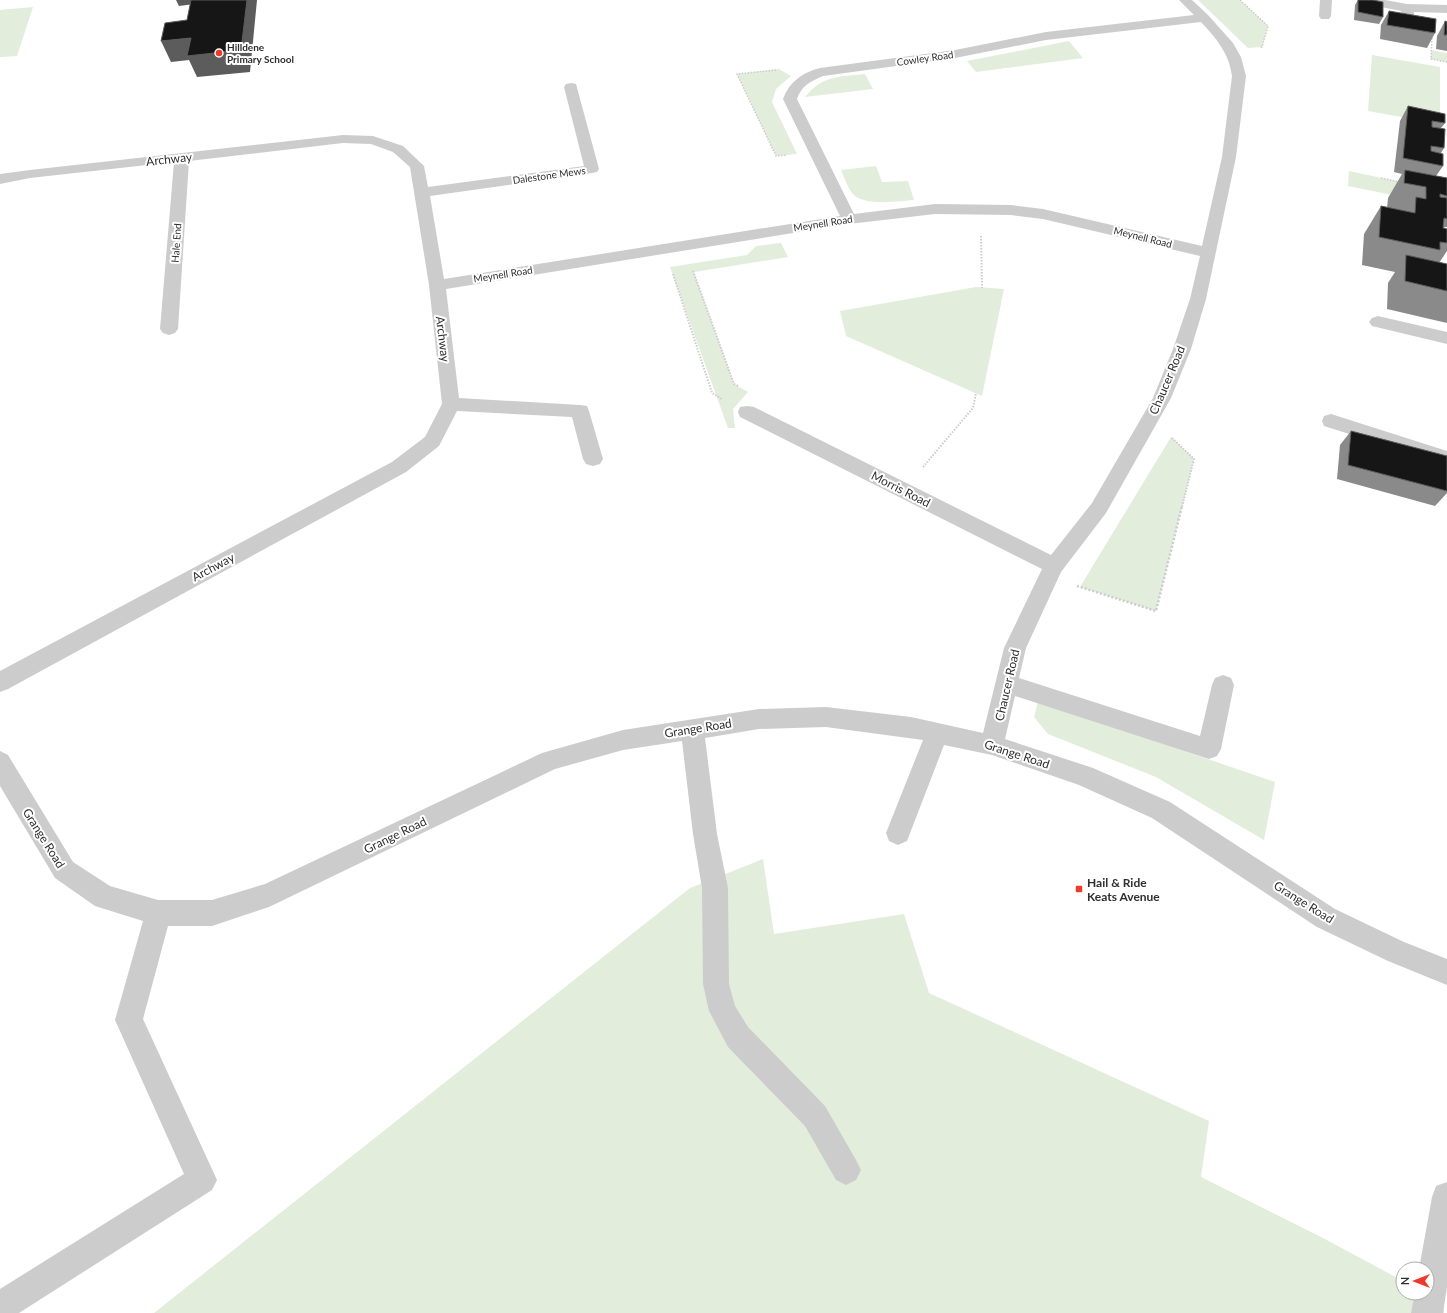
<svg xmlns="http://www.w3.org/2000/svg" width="1447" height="1313" viewBox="0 0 1447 1313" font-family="Lato,sans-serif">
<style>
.green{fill:#e2eddc}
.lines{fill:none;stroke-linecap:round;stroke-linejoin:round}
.path-far2{stroke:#ccc;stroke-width:1.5;stroke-dasharray:1.5 1.5;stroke-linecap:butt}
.path-far1{stroke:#ccc;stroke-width:2;stroke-dasharray:1.5 1.5;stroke-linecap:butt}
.path{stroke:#ccc;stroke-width:2.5;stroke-dasharray:2 2;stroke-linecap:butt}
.minor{fill:#ccc;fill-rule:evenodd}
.wall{fill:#8a8a8a}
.shaded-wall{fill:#5c5c5c}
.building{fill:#161616;stroke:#5c5c5c}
.poi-dot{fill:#ed3a2a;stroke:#fff;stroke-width:1.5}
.labels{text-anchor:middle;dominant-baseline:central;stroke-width:4;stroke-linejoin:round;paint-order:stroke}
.far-poi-label{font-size:10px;font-weight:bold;fill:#2f2f2f;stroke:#fff;text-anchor:start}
.far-street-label{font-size:10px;fill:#2f2f2f;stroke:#fff}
.street-label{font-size:12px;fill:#2f2f2f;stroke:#fff}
.poi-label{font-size:12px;font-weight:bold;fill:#2f2f2f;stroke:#fff;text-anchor:start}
</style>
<rect width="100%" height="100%" fill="#fff"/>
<path class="green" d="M1198,0H1240L1268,26L1262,47L1248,48Z
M33,7L17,56L0,57V10Z
M1069,41L1083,58L976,72L967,61Z
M1431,50L1447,53V62L1431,59Z
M1372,55L1440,67V124L1368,111Z
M779,69L791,76L776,89L772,102L797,154L776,156L737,74Z
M865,74L873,89L805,97C823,75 839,77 865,74Z
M876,166L882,182L908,181L914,200C898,201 863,207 852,193C847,186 844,177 841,170Z
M1349,171L1447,192V206L1348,186Z
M781,243L788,257L694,272L734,384L748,392L733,409L735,428H728L670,267L747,255L756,246Z
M976,287L1004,289L982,396L846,336L840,311Z
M1171,437L1194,459L1156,611L1080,587Z
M1038,701L1275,782L1264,840L1156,777L1048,734L1034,717Z
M763,859L774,934L904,914L929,993L1209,1121L1201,1177L1323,1238L1403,1281V1293H1427L1444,1299V1313H154L690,888Z"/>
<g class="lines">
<path class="path-far2" d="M1240,0L1268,26L1262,47H1260
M1432,38L1431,59L1447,62
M776,70L737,74L776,156L787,155
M1381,178L1400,182"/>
<path class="path-far1" d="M981,236L982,288
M693,271L734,384L738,386
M673,274L712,393L722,399
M1172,438L1194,459L1182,507
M923,467L973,408L976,393"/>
<path class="path" d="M1077,586L1156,611L1182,506"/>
<path class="minor" d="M1179,0H1192L1208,15L1233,43L1241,57L1246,76L1236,157L1206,299L1191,349L1171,398L1106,513L1061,572L1026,648L1019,678L1200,736L1212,685L1215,678L1223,675L1231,678L1234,685L1221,749L1217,756L1209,759L1015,696L1005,739L1093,768L1170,802L1335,909L1404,942L1447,959V985L1388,961L1317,927L1152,818L1079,785L992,755L944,745L907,841L898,845L889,841L886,833L923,740L826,727L759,729L705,738L717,834L728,888L729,984L735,1006L748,1027L825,1106L856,1160L861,1170L856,1180L846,1185L836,1180L805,1126L728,1047L709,1011L703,984L702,888L693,834L682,741L623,750L555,769L269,907L212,926H168L143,1019L217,1180L212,1190L19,1313H0V1289L184,1174L115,1020L143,921L95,906L55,878L0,786V751L8,755L73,862L110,886L158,900H212L265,884L542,753L623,730L759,709L826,707L911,717L983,733L1004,648L1042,569L740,417L738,412L740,407L747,406L754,407L1051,555L1092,503L1153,398L1173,349L1190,299L1200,256L1043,219L1011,215L935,214L849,224L446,289L459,398L580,405L587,406L589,411L603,459L600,464L593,466L586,464L583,459L572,417L457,411L439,446L406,472L8,689L0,692V671L392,462L425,437L442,404L429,285L410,167L393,152L371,144L343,143L189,161L178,329L175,333L169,335L163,333L160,329L174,162L30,178L0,184V174L30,170L343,135L373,136L403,146L424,166L428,187L584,166L564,87L566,84L571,83L576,84L599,169L597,172L592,173L430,196L444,279L840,216L783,99C789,82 803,72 820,68L955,50L1046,32L1194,15ZM1201,22C1216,38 1229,53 1232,76L1222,157L1202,246L1043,209L1011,205L935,204L854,214L797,99C801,86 811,81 823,76L955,58L1046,40Z
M1320,0H1332L1331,16L1329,19H1321L1319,16Z
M1359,0H1385L1407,4L1447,5V13L1414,12V18L1412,21H1404L1401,11L1361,3Z
M1378,316L1447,332V344L1372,326L1369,322L1372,318Z
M1331,414L1447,451V465L1324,426L1322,421L1324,416Z
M1447,1182V1287L1443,1313H1411L1415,1293H1427V1269H1419L1432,1197L1436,1186Z"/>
</g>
<path class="wall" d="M1358,0H1373L1383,17L1379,24L1354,20L1355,5Z
M1389,11L1435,33L1427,48L1380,39L1381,25Z
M1445,21L1447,22V51L1436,49L1437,36Z
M1408,106L1445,123L1441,128L1444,148L1441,153L1443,166L1436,176L1447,178V227H1445L1444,228L1447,229V251L1439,263L1447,264V323L1387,309L1388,283L1395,272L1362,265L1364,234L1381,206L1387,208L1388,198L1402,174L1394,172L1400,121Z
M1351,431L1447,456V493L1435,506L1337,479L1340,445Z"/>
<path class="shaded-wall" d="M176,0H201L202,3L179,6Z
M247,0H257L250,72L197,77L189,60L171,62L161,41L191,38Z"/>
<path class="building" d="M191,0H247L241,50L187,56L191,38L161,41L165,23L187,20Z
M1358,0H1373L1383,2V17L1358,12Z
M1389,11L1436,19L1435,33L1387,25Z
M1445,21L1447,22V35H1444Z
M1408,106L1445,114V123L1432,121V127L1445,129L1444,148L1431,146V151L1443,154V166L1403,158Z
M1405,170L1447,178V196L1440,194V197L1447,198V219L1444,218L1443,228L1447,229V243L1440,242V250L1379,237L1381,206L1415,213L1416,197L1426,199V187L1404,183Z
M1406,255L1447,264V291L1405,281Z
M1351,431L1447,456V491L1348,465Z"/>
<g class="poi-dot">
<circle cx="219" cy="53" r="4"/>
<rect x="1075" y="885" width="8" height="8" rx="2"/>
</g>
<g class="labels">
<g class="far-poi-label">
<text x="227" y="47">Hilldene<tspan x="227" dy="12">Primary School</tspan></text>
</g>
<g class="far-street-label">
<text transform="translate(925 58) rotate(-8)">Cowley Road</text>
<text transform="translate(549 175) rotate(-8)">Dalestone Mews</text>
<text transform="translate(823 223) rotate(-9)">Meynell Road</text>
<text transform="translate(1143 237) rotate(14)">Meynell Road</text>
<text transform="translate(176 243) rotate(-86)">Hale End</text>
<text transform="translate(503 274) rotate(-9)">Meynell Road</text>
</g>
<g class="street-label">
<text transform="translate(169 159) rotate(-6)">Archway</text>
<text transform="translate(443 339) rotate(83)">Archway</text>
<text transform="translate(1167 380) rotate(-67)">Chaucer Road</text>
<text transform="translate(901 489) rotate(27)">Morris Road</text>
<text transform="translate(213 567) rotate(-28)">Archway</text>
<text transform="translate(1007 685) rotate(-77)">Chaucer Road</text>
<text transform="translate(698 728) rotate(-9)">Grange Road</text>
<text transform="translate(1017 754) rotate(18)">Grange Road</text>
<text transform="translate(395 835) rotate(-26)">Grange Road</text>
<text transform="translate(44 838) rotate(58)">Grange Road</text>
<text transform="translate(1304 902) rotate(32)">Grange Road</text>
</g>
<g class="poi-label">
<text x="1087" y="882">Hail &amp; Ride<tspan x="1087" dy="14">Keats Avenue</tspan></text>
</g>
</g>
<g transform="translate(1415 1281) rotate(270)"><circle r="19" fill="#ffffff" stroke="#acacac"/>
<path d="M0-3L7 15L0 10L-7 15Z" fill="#ed3a2a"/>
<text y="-6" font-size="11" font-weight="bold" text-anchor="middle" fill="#2f2f2f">N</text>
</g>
</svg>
